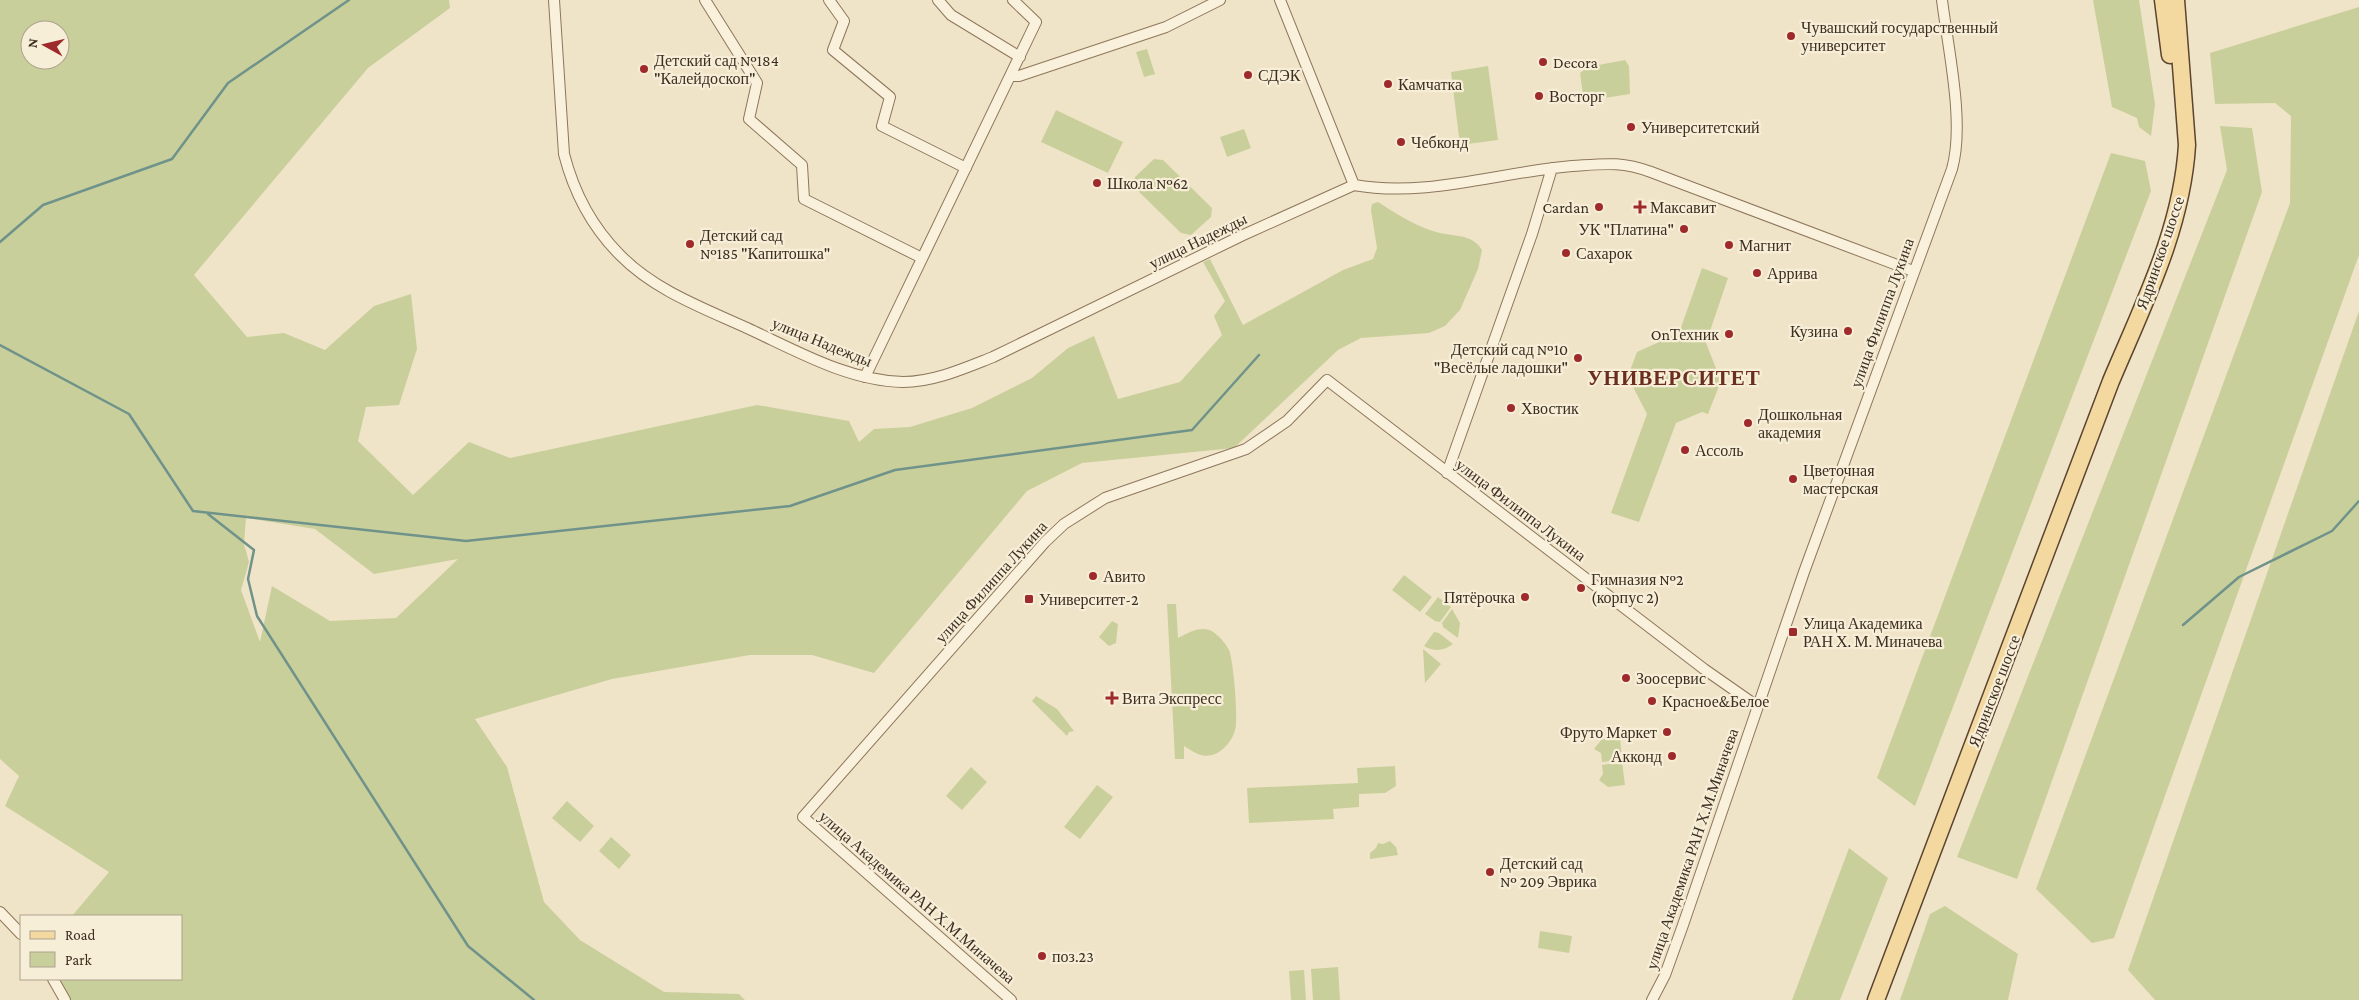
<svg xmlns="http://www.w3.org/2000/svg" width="2359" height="1000" viewBox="0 0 2359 1000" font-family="'Crimson Pro',serif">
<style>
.green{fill:#c9cf9b;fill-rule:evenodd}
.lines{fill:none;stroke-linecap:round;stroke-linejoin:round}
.stream{stroke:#6f938a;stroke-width:2.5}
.street-casing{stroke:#8d765c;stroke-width:12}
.primary-casing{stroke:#5b4430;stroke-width:19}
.street{stroke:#faf1dc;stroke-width:10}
.primary{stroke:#f3d9a0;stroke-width:16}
.poi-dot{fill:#9e2a2b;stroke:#f7eed8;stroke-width:2}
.labels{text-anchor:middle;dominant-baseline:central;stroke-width:4.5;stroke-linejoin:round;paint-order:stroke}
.poi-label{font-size:16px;fill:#3d2e20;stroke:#f7eed8;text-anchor:start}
.street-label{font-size:16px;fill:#3d2e20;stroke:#f7eed8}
.district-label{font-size:21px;font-weight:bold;letter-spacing:1px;fill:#6b2e1e;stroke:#f7eed8}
</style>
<rect width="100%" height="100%" fill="#f0e4c8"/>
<path class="green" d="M0,0H449L450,8L368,68L194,275L247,337L284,333L325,350L374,306L411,294L417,349L399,405L366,407L358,441L413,495L469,442L510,458L757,405L849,421L859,442L874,429L910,427L972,408L1032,378L1068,348L1094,336L1118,399L1180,382L1222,335L1214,316L1225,301L1203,262L1210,259L1243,325L1343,270L1373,259L1377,248L1371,210L1372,204L1378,202C1397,214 1415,226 1436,232C1453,237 1472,233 1482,250L1478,269L1460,310L1445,326L1429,333L1361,338L1338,350L1234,448L1082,463L1027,491L874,673L812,655H750L612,679L475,719L507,767L544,902L580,940L664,992L739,994L745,1000H70L60,979H181V916H72L109,872L5,806L19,776L0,759ZM30,30H60V60H30ZM246,518L315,529L374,574L458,559L396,618L330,621L272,586L260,642L241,590L249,562L244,544Z
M2093,0H2139L2155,104L2151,136L2139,127L2137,118L2112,107Z
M2359,7V255L2114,938L2092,943L2036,889L2290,203L2291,116L2275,103L2215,104L2210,53Z
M1147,49L1155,74L1144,77L1136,52Z
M1625,60L1629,66L1630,94L1591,100L1583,95L1580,73L1588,67Z
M1488,66L1498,140L1460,145L1451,72Z
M1056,110L1123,142L1108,173L1041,142Z
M2220,126L2252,128L2262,192L2017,879L1957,857L2227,170Z
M1244,129L1251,148L1227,157L1220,137Z
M2111,153L2145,161L2151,191L1915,806L1877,778Z
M1154,159L1163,160L1212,208L1211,217L1191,235L1181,233L1134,187L1135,177Z
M1702,268L1728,278L1706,343L1721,381L1708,414L1702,412L1676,423L1639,522L1611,513L1647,414L1633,387L1625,384L1637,352L1679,333Z
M2359,311V1000H2155L2128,970Z
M1404,575L1432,597L1420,612L1392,590Z
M1438,597L1451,607L1440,622L1435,621L1425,614Z
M1176,604L1178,638C1190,632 1205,623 1217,635C1222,639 1229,648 1230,653C1234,670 1237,706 1236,723C1236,739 1219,760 1201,755C1196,754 1189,749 1184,746V759H1175L1167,604Z
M1452,609L1460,623L1458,638L1443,627L1442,623Z
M1112,621L1118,624L1116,643L1109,646L1099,637Z
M1434,632L1439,633L1453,644C1444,651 1434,652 1424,646Z
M1423,649L1441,664L1425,683Z
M1036,696L1057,709L1074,731L1069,732L1067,736L1032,701Z
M1620,737L1622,760L1602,762L1601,753L1594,749L1602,739Z
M1622,762L1625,785L1608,787L1599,780L1603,774L1602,765Z
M1395,766L1396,786L1385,793L1359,794V807L1333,809L1334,819L1249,823L1247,788L1358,783L1357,768Z
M971,767L987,782L962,810L946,796Z
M1097,785L1113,797L1080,839L1064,827Z
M567,801L594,826L580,842L552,818Z
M611,837L631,855L619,869L599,851Z
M1390,841L1396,847L1398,855L1370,859V853L1376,848L1378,843L1383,844Z
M1849,848L1888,878L1840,1000H1792Z
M1945,906L2018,954L2008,1000H1900L1930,914Z
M1540,931L1572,936L1569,953L1538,948Z
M1338,967L1340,1000H1313L1311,969Z
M1304,970L1306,1000H1291L1289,971Z"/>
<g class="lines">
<path class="stream" d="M0,242L43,205L172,159L228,83L349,0
M0,345L129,414L193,511L466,541L790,506L895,470L1192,430L1259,355
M208,514L254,550L248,579L257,616L468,946L534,1000
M2183,625L2239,577L2332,531L2359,501"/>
<defs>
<path id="street" d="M554,0L564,154C574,193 591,226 620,255C654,290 703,308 747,328C795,350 848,381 903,382C934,382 965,368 993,357L1241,236L1354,185
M705,0L757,83L749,119L802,165L804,199L922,258
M829,0L844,21L833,50L890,97L882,126L966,168
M938,0L951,15L1020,57
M1280,0L1354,185
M1010,76H1019L1166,27L1220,0
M1354,185C1426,198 1500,172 1572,166C1604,164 1620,161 1651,172L1913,271
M865,377L1036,22L1013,0
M1447,473L1532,234L1552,168
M0,912L21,934
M53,979L65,1000
M1011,1000L803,817L1045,542L1064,524L1105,498L1246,449L1287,421L1327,380L1704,669L1757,706
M1652,1000L1665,975L1683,925L1804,572L1952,169C1965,123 1948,49 1942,0"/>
<path id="primary" d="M2163,0L2170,55
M1876,1000L2111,381C2143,305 2182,229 2187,145L2176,0"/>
</defs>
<use href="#street" class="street-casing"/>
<use href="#primary" class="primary-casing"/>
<use href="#street" class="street"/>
<use href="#primary" class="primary"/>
</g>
<g class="poi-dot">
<circle cx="1791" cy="36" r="5"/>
<circle cx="1543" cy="62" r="5"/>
<circle cx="644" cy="69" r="5"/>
<circle cx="1248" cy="75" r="5"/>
<circle cx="1388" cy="84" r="5"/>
<circle cx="1539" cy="96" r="5"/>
<circle cx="1631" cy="127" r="5"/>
<circle cx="1401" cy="142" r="5"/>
<circle cx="1097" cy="183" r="5"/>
<circle cx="1599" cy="207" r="5"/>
<path d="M1637.5 199.5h5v5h5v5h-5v5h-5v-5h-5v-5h5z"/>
<circle cx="1684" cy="229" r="5"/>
<circle cx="690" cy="244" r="5"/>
<circle cx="1729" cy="245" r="5"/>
<circle cx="1566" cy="253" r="5"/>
<circle cx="1757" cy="273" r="5"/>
<circle cx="1848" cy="331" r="5"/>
<circle cx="1729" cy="334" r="5"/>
<circle cx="1578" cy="358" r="5"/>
<circle cx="1511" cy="408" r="5"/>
<circle cx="1748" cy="423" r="5"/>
<circle cx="1685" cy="450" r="5"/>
<circle cx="1793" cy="479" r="5"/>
<circle cx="1093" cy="576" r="5"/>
<circle cx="1581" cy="588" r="5"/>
<circle cx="1525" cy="597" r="5"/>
<rect x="1024" y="594" width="10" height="10" rx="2.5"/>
<rect x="1788" y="627" width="10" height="10" rx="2.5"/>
<circle cx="1626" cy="678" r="5"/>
<path d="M1109.5 690.5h5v5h5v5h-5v5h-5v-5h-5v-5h5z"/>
<circle cx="1652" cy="701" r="5"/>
<circle cx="1667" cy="732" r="5"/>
<circle cx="1672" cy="756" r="5"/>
<circle cx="1490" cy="872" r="5"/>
<circle cx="1042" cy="956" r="5"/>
</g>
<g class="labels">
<g class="poi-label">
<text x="1801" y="27">Чувашский государственный<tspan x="1801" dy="18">университет</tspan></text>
<text x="654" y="60">Детский сад №184<tspan x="654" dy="18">"Калейдоскоп"</tspan></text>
<text x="1553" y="62">Decora</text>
<text x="1258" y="75">СДЭК</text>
<text x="1398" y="84">Камчатка</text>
<text x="1549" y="96">Восторг</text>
<text x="1641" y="127">Университетский</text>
<text x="1411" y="142">Чебконд</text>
<text x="1107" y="183">Школа №62</text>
<text x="1589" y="207" text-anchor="end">Cardan</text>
<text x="1650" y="207">Максавит</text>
<text x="1674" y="229" text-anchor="end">УК "Платина"</text>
<text x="700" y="235">Детский сад<tspan x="700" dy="18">№185 "Капитошка"</tspan></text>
<text x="1739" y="245">Магнит</text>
<text x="1576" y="253">Сахарок</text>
<text x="1767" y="273">Аррива</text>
<text x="1838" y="331" text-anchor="end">Кузина</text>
<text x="1719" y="334" text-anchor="end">OnТехник</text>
<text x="1568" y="349" text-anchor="end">Детский сад №10<tspan x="1568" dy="18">"Весёлые ладошки"</tspan></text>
<text x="1521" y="408">Хвостик</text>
<text x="1758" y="414">Дошкольная<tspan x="1758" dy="18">академия</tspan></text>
<text x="1695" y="450">Ассоль</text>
<text x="1803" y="470">Цветочная<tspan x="1803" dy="18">мастерская</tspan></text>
<text x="1103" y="576">Авито</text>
<text x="1591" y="579">Гимназия №2<tspan x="1591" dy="18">(корпус 2)</tspan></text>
<text x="1515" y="597" text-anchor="end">Пятёрочка</text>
<text x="1039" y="599">Университет-2</text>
<text x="1803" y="623">Улица Академика<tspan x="1803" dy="18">РАН Х. М. Миначева</tspan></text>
<text x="1636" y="678">Зоосервис</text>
<text x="1122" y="698">Вита Экспресс</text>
<text x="1662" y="701">Красное&amp;Белое</text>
<text x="1657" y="732" text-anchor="end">Фруто Маркет</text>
<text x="1662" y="756" text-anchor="end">Акконд</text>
<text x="1500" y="863">Детский сад<tspan x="1500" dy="18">№ 209 Эврика</tspan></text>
<text x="1052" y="956">поз.23</text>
</g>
<g class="street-label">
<text transform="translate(1198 241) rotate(-26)">улица Надежды</text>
<text transform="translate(2160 253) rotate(-71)">Ядринское шоссе</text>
<text transform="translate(1882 313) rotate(-70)">улица Филиппа Лукина</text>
<text transform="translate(822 342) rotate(22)">улица Надежды</text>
<text transform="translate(1521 510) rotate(37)">улица Филиппа Лукина</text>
<text transform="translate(991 582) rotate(-48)">улица Филиппа Лукина</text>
<text transform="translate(1994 691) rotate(-69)">Ядринское шоссе</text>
<text transform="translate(1692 849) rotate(-71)">улица Академика РАН Х.М.Миначева</text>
<text transform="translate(917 897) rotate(41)">улица Академика РАН Х.М.Миначева</text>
</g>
<g class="district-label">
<text x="1674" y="378">УНИВЕРСИТЕТ</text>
</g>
</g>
<rect x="20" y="915" width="162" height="65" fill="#f7eed8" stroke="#ada18e"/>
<rect x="30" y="931" width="25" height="8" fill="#f3d9a0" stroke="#ada18e"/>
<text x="65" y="940" font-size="15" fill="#3d2e20">Road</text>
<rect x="30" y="952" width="25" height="15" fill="#c9cf9b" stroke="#ada18e"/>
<text x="65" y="965" font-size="15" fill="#3d2e20">Park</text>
<g transform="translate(45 45) rotate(278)"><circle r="24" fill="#f7eed8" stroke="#ada18e"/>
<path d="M0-4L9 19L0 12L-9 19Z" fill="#9e2a2b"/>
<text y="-8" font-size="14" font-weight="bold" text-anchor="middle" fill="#3d2e20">N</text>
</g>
</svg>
